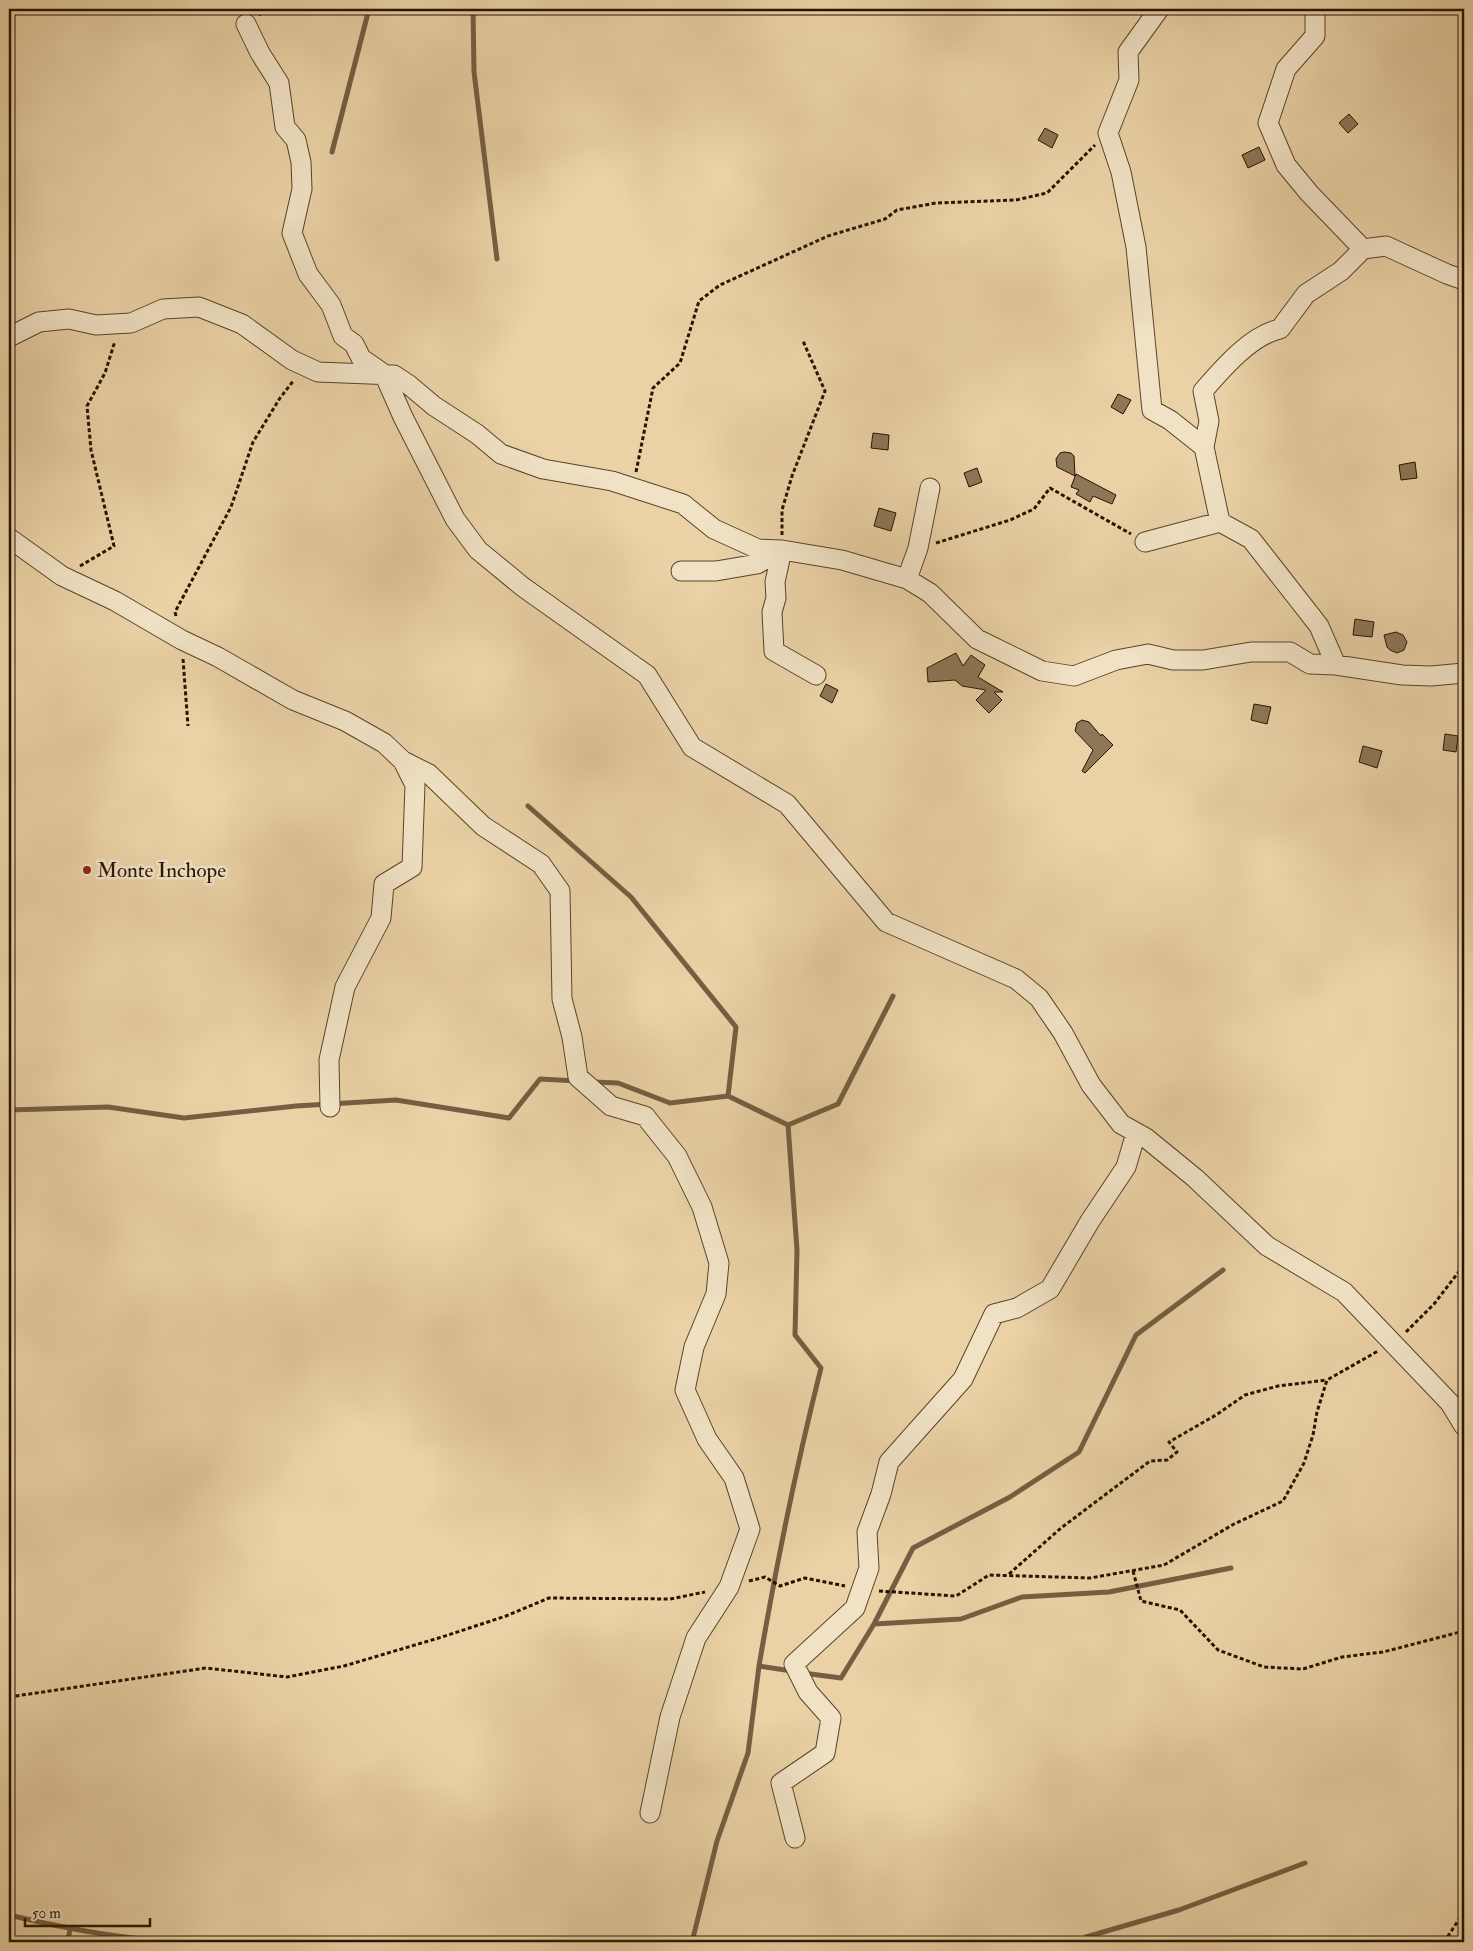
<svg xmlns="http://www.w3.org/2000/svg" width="1473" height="1951" viewBox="0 0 1473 1951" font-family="'IM FELL Double Pica',serif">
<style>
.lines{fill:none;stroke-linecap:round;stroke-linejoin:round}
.stream{stroke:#745f42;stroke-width:5}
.building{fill:#8c7756;stroke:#271400}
.minor-casing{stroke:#58442a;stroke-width:21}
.path{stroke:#271400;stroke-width:3;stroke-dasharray:4 2.5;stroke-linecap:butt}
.minor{stroke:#f1e2c5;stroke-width:19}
.poi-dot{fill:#8f2418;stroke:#f1e2c5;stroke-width:2}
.labels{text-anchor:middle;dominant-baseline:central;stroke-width:5;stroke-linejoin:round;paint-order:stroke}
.poi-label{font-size:21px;fill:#271400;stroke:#f1e2c5;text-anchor:start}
</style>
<rect width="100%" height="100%" fill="#ead2a6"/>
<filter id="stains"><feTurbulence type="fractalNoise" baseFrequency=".004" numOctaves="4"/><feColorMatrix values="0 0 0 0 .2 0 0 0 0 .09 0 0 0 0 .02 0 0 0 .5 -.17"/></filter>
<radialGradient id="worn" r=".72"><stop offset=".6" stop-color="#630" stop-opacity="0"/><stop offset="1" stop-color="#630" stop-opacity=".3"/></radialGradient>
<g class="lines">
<path class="stream" d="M473,9L474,72L497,259
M332,152L369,9
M528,806L631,897L736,1027L728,1096L788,1125
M593,1082L618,1083L670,1103L728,1096
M9,1110L108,1107L184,1118L296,1106L396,1100L509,1118L540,1079L577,1081
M874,1624L961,1619L1022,1597L1109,1592L1231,1568
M759,1666C776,1566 796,1467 821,1368L795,1335L797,1250L788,1125L838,1104L893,996
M803,1673L841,1678L874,1624L913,1548L1010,1497L1079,1452L1136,1335L1223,1270
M9,1915C63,1928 126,1940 182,1942
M68,1942L70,1928
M692,1942L717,1841L748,1753L759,1666L792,1671
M1078,1942L1086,1937L1179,1910L1305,1863"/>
</g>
<path class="building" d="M1349,114L1358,124L1348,133L1339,123Z
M1045,128L1058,135L1052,148L1038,140Z
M1259,147L1265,160L1248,168L1242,155Z
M1118,394L1131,400L1123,414L1111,407Z
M873,433L889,435L888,450L871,448Z
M1064,452L1071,453L1074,456L1075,476L1057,467L1056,459L1060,453Z
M1415,462L1417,478L1401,480L1399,465Z
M977,468L982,482L969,487L964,473Z
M1076,474L1116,495L1112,504L1093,496L1090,502L1076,494L1079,490L1071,487Z
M879,508L896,513L891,531L874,526Z
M1355,619L1374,622L1372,637L1353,635Z
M1396,632L1403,635L1407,642L1404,650L1397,653L1390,650L1387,647L1384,635Z
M956,653L963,666L971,655L985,665L978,677L1003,692H994L1002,700L989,713L976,700L986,690L962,686L955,680L928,682L927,668Z
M826,684L838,690L832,703L820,696Z
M1254,704L1271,707L1267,724L1251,720Z
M1082,720L1089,722L1101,736L1102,734L1113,745L1085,773L1082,771L1093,750L1075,731L1077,723Z
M1445,734L1458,736L1456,752L1443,750Z
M1363,746L1382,751L1377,768L1359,762Z"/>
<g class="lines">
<defs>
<path id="minor" d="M1159,9L1128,52L1129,80L1108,133L1121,172L1136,247L1152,410L1170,420L1204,447L1220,522
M1315,9V36L1286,69L1268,123L1286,165L1309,193L1363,249L1386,246L1447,274L1464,280
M246,24L260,53L279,83L285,127L296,140L301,162L302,189L292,233L308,274L331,305L343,336L354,344L361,358L384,374L403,417L455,519L478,550L523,587L647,675L692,747L787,804L886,922L1016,979L1039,998L1063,1033L1091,1085L1121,1124L1146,1138L1195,1178L1267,1246L1344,1292L1450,1403L1464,1426
M9,337L39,322L69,319L96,325L131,323L163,309L199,307L242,324L292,360L318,372L394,375L409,385L434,406L477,434L501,454L543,469L612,481L683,504L714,529L758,549L782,550L842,560L907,579L930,593L977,639L1042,671L1074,676L1116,660L1148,654L1173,660H1203L1251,652H1290L1310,664L1336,665L1402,675L1431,676L1464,673
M1204,447L1209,421L1203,391C1222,369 1251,335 1280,329L1306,294L1341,271L1363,249
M9,538L62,576L115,601L182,640L218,657L293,700L345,721L384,743L403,761L415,785L412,867L384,884L381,918L345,987L329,1060L330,1107
M1145,542L1220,522L1251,539L1319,626L1336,665
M782,550L775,582L776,598L772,612L774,651L816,675
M681,571H716L757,564L782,550
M907,579L918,548L930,488
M403,761L429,774L483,826L541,864L560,891L562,999L572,1037L578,1077L611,1106L645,1116L677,1156L702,1207L719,1263L716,1294L694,1347L685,1390L707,1439L734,1478L750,1529L729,1587L696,1638L670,1717L650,1813
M795,1838L781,1783L825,1753L831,1718L808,1692L794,1664L855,1608L869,1568L867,1532L881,1494L889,1462L963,1379L994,1314L1017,1308L1050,1289L1090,1221L1126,1167L1136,1133"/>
</defs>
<use href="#minor" class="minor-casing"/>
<path class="path" d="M259,15L269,9
M636,472L653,388L680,363L699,301L720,285L828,236L885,219L897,210L936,203L1016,200L1047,193L1095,145
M782,535V510L792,476L825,391L803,341
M936,543L1010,520L1034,509L1050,488L1131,534
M80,566L114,546L91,450L87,406L105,373L115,341
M176,616L175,612L231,507L253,442L280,398L294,380
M183,659L188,726
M1406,1332L1434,1304L1464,1265
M1133,1571L1141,1601L1180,1610L1218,1650L1264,1667L1303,1669L1342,1657L1383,1652L1464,1631
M1009,1574L1061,1528L1150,1461L1167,1460L1177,1452L1169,1442L1216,1415L1245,1395L1278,1386L1327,1380
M749,1581L765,1577L780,1586L805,1578L845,1586
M879,1591L956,1596L989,1575L1090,1578L1164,1565L1234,1524L1283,1501L1304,1463L1313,1435L1317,1412L1327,1380L1378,1351
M9,1697L206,1668L287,1677L344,1666L442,1637L506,1616L549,1598L670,1599L705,1592
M1444,1942L1464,1912"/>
<use href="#minor" class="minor"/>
</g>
<circle class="poi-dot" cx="87" cy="870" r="5"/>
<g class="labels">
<g class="poi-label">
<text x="97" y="870">Monte Inchope</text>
</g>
</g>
<rect width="1473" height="1951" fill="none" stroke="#ead2a6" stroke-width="30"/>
<rect x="10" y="10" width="1453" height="1931" fill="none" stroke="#271400" stroke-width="2.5"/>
<rect x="15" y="15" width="1443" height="1921" fill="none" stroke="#271400"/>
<path d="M25 1918v8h125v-8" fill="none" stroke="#271400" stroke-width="2.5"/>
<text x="32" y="1918" font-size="15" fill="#271400" stroke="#f1e2c5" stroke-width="4" paint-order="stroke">50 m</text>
<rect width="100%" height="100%" filter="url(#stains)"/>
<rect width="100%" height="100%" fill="url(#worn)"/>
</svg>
